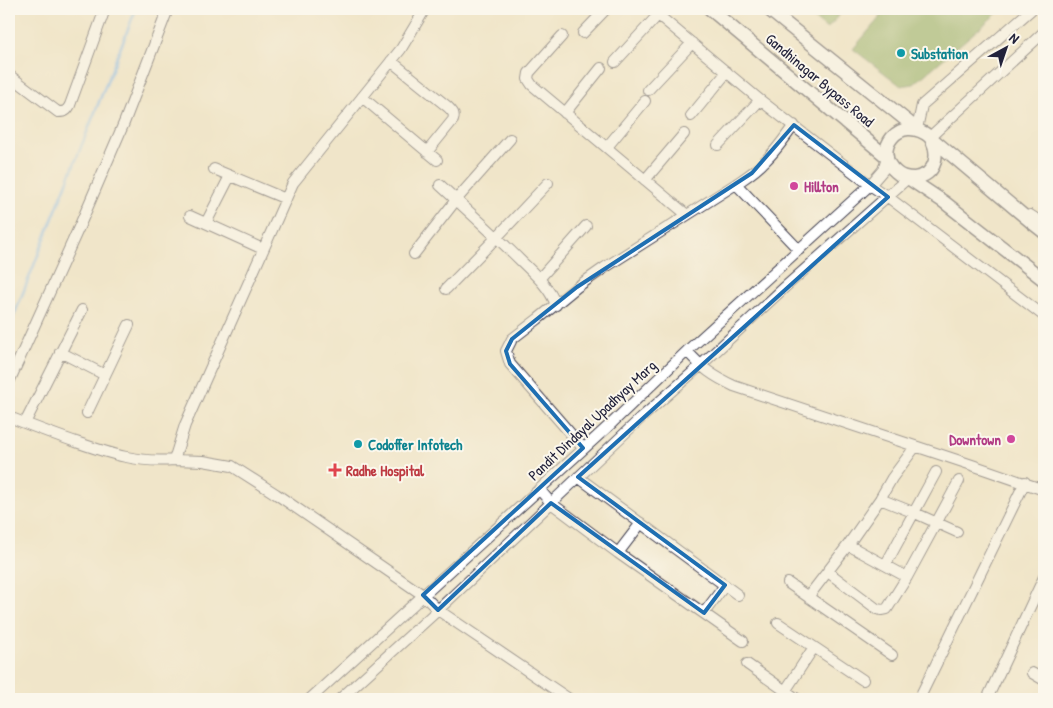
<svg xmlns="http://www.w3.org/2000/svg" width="1053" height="708" viewBox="0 0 1053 708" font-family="'Patrick Hand',sans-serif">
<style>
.forest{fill:#86a85c;stroke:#54654c}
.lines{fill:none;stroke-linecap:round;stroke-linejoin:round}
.stream{stroke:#80b8f0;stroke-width:3}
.minor-casing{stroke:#413f50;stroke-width:12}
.major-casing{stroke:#413f50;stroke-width:15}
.minor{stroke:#fff;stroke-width:10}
.major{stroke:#fff;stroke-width:12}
.marked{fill:none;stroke:#1f6fb2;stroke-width:4;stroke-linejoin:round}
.culture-dot{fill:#0f9aa8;stroke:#fbf7ec;stroke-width:2}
.hotel-dot{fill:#d1479c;stroke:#fbf7ec;stroke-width:2}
.health-dot{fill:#e0444e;stroke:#fbf7ec;stroke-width:2}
.labels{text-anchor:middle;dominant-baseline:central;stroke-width:4;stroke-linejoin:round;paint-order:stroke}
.culture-label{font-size:15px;font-weight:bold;fill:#0d838f;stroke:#fbf7ec;text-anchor:start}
.street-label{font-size:15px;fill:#22223b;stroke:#fbf7ec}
.hotel-label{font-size:15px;font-weight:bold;fill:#b23c85;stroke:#fbf7ec;text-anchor:start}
.health-label{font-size:15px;font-weight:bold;fill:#be3a42;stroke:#fbf7ec;text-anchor:start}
</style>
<rect width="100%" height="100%" fill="#fbf7ec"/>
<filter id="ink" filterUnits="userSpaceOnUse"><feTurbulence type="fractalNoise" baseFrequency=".02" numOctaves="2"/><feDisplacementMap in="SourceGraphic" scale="10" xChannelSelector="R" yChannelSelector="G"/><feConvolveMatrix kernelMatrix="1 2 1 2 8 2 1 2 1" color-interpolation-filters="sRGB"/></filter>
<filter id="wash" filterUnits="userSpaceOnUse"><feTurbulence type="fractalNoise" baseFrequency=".0096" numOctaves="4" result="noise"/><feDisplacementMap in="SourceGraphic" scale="20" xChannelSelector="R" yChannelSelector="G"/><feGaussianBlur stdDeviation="1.12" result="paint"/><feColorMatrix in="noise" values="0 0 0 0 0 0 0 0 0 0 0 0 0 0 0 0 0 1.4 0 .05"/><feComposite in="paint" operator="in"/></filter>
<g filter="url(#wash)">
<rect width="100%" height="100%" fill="#f0e5c9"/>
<path class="forest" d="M802,9H843L844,10L827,29Z
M887,9H1002L914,84L901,86L853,49Z"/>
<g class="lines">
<path class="stream" d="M9,328L136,9"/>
</g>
</g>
<g filter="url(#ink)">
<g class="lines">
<defs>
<path id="minor" d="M425,9L401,49L293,183L185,425L174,460L203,461L232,466L276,494L423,595L438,610L569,699
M651,9L760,100L870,185L888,197L1044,316
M583,33L606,9
M562,36L529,73L528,79L532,85L687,215
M391,61L448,107C453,112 455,114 453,120L427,152
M615,62L658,15
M9,75L58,112C65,112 67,111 70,105L105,9
M648,90L692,43
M362,97L437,160
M565,113L601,68
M691,116L727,72
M917,129L922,105L1032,9
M930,137L1044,32
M718,145L760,100
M607,147L645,101
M214,169L286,199
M645,180L684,134
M736,184L799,250
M440,185C467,210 494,234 520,260C533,273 549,286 556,305
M1030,215L1044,224
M190,216L263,249
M206,223L230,176
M414,254L456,200L510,139
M539,279L586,226
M446,289L497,237L548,183
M687,351C703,369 713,376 734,386L972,465L1044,490
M60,352L105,375
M9,382L80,225L124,123L168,9
M87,413L129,325
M9,417C32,426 55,435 79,443C111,454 138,463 174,460
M25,423L82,310
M583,448L510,364L506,351L512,339L538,319L577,287L604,268L736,184C746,177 756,171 764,162C776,151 785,138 794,125
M578,477L738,595
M539,489L551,503L618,553L743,641
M880,499L915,513L957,532
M848,545L907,577
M618,553L641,523
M886,564L936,472
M828,572L877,609L882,610L887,609L907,577L959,481
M788,583L892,655
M808,597L848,545L880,499L892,478L915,447
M704,613L725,585
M778,623L863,680
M747,664L797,699
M1032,673L1044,680
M310,699L613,422L687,351L870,185L883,170L887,157
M340,699L438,610L641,418L700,366L785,287L908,178
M780,699L814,647
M919,699L1025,482
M987,699L1044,577"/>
<path id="major" d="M710,9L887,157
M768,9L917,129
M930,137C940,153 937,176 914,178C907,178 901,177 896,172C871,152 899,112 930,137L1030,221L1044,232
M908,178L944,202L1044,280"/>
</defs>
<use href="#minor" class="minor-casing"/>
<use href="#major" class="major-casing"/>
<use href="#minor" class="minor"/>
<use href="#major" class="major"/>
</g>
</g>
<path d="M0 0H1053V708H0ZM794,125L888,197L578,477L725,585L704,613L551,503L438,610L423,595L583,448L510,364L506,351L512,339L577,287L752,173Z" fill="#f0e5c9" fill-opacity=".55" fill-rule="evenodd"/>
<path class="marked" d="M794,125L888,197L578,477L725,585L704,613L551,503L438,610L423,595L583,448L510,364L506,351L512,339L577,287L752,173Z"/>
<g class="culture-dot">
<circle cx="901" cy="53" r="5"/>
<circle cx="358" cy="444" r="5"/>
</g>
<g class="hotel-dot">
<circle cx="794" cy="186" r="5"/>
<circle cx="1011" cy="439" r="5"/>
</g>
<path class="health-dot" d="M332.5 462.5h5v5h5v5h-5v5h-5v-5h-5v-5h5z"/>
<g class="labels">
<g class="culture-label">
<text x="911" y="53">Substation</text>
<text x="368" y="444">Codoffer Infotech</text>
</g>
<g class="street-label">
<text transform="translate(820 80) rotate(40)">Gandhinagar Bypass Road</text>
<text transform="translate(592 420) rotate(-43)">Pandit Dindayal Upadhyay Marg</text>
</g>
<g class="hotel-label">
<text x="804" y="186">Hillton</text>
<text x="1001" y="439" text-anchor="end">Downtown</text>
</g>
<g class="health-label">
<text x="346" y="470">Radhe Hospital</text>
</g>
</g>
<rect width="1053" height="708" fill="none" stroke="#fbf7ec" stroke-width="30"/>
<g transform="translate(1006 48) rotate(40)" stroke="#fbf7ec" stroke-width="4" paint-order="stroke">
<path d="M0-4L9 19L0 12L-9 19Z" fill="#22223b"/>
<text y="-8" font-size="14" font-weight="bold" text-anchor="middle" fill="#22223b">N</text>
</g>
</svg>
